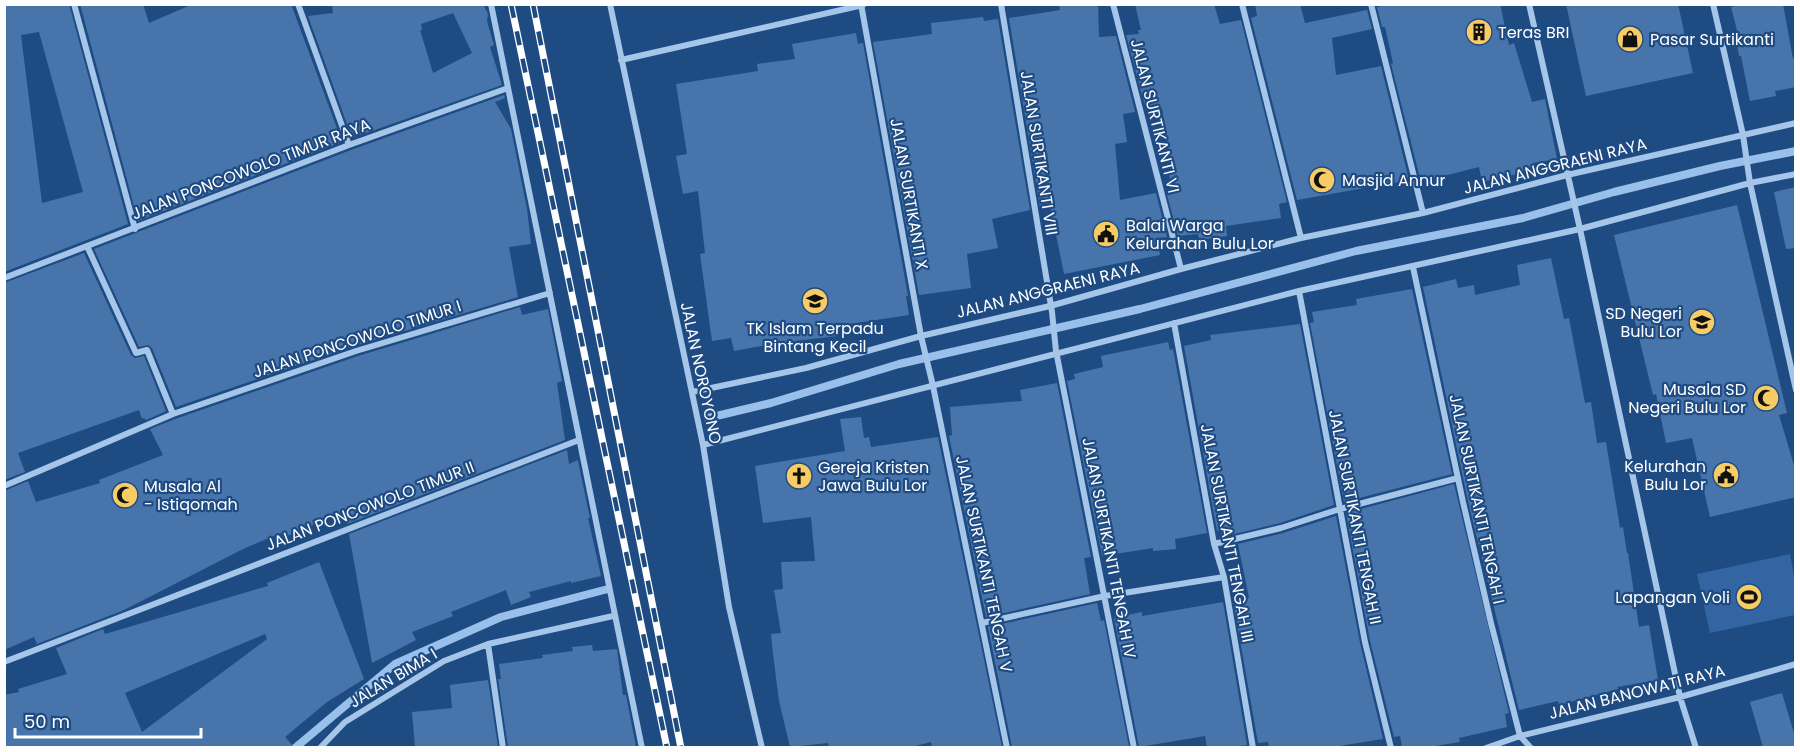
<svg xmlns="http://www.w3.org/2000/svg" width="1800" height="752" viewBox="0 0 1800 752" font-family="Poppins,sans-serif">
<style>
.green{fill:#3265a1}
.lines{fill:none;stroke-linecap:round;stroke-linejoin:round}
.stream{stroke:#99c0eb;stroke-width:8}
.building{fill:#4775ab;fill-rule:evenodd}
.street{stroke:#a5c5e9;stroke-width:6}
.rail-casing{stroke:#fff;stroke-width:7}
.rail{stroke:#1f4b83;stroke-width:4.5;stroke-dasharray:14;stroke-linecap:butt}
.labels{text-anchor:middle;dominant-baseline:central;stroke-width:4.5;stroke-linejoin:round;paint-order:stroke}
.poi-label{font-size:16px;fill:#fff;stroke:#1f4b83;text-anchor:start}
.street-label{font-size:16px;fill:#fff;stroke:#1f4b83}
</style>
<rect width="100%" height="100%" fill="#1f4b83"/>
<path class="green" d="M1790,554L1795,580V615L1710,633L1697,574Z"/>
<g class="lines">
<path class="stream" d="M708,418L771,403L899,364L1140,309L1356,251L1523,218L1614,192L1720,166L1796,151
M295,748L395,664L501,617L608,589"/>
</g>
<path class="building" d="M4,4H69L128,224L4,272ZM39,32L83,192L42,203L21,35Z
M80,4H143L149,23L193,4H291L342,142L138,221Z
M332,4H483L488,14L487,21L494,45L490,47L502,85L352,138L308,16L333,13ZM453,13L472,53L433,73L420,30H422L421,24Z
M1059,4H1098L1099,37L1116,36L1135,112L1123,114L1127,142L1115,144L1120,200L1156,193L1167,237L1157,238L1160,255L1064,274L1050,204L1040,207L1009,18L1060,10Z
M1135,4H1214L1220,24L1241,20L1287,202L1279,204L1281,218L1226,226L1227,236L1199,240L1198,234L1178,236L1166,191L1171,190L1169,173H1172L1162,108L1146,110L1126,35L1139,34L1138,30H1141Z
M1255,4H1300L1305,23L1367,10L1372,29L1332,38L1336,75L1381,66L1409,180L1297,200L1251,18L1257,16Z
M1391,4H1500L1509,45L1514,43L1532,102L1545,99L1557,159L1533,163L1535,170L1482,182L1479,167L1424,181L1423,178H1420L1391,64L1393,63L1385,27H1382L1377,7Z
M1566,4H1678L1693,73L1586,96Z
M1744,4H1783L1793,59L1796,58V87L1775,91L1776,96L1750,101L1741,56H1739L1735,34H1738L1731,7Z
M983,17L984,21L998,19L1030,210L992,219L998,248L967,254L971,288L919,295L873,42L932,34L931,23Z
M856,33L858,44L863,43L908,296H906L909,315L836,326L838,336L795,341V343L767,348V345L734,351L731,338L712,341L700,254L705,253L698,191L683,194L676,156L687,154L676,84L758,71L757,64L795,59L792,44Z
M504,95L505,98L495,102L511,129L527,209L531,244L509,247L518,297L354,346L176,407L152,348L148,345L139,347L94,249L351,150Z
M1796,187V248L1786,249L1774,192Z
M1737,205L1787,413L1779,415L1796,472V497L1710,517L1692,438L1666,443L1656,394L1653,395L1614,235Z
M84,253L131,355L135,358L144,356L166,411L146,420L144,418L142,419L139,410L18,453L25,472L4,480V283Z
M1551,258L1564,319L1569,318L1585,403L1591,402L1597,443L1606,442L1620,528L1623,527L1627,553H1628L1639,627L1649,625L1658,680L1617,687L1618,689L1559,705L1558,701L1519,710L1468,501L1423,287L1456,279L1458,288L1474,285L1475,295L1520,285L1517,265Z
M1412,289L1452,474L1344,502L1310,323L1314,322L1312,312L1357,305L1356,299Z
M520,307L522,315L548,309L562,381L557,383L565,440L347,524L345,511L283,538L281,533L245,548L124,610L37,644L34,637L4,650V491L28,481L36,502L100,483L99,480L163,455L150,429L175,419L358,356Z
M1300,324L1334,505L1280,523L1222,537L1221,530L1217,531L1184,346L1211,340L1210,335Z
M1168,342L1170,350L1173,349L1207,533L1175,539L1176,549L1153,551V548L1102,556L1067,381L1075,379L1074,374L1103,367L1101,356Z
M1057,383L1091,557L1084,558L1090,594L986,617L949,436L952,435L950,407L1022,401L1020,390Z
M861,417L864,438L869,437L871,447L938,437L1002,747H932L931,742L911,747H829L828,743L790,747L779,701L773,654L771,634L781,633L774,590L783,589L781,562L815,561L811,517L763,523L755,466L845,451L840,419Z
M567,450L569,464L578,460L579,466L590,518H588L601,576L571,583V581L529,592L531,597L511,605L506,590L451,612L453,616L412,632L416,640L372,663L349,534Z
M1454,484L1509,713L1505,714L1507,727L1459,738L1460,742L1429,747H1402L1400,736L1394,737L1370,641L1346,513Z
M1336,516L1360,643L1383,739L1333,747H1269L1268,742L1258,743L1233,600L1249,598L1238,544L1283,533Z
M319,562L364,679L327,702L285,737L294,747H4V695L19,692L18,689L67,674L56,648L103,629L105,634L268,586L267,583ZM265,634L267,639L142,732L125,693Z
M1223,602L1247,745L1233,747H1207L1205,736L1139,747L1114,618L1142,612V616Z
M1097,603L1101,621L1104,620L1129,747H1012L988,627Z
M592,645L593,651L617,649L623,695H626L636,747H508L498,679H501L499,664L543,658L542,655L573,651L572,647Z
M488,680L498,747H415L412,712L452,708L450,685Z
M1782,693L1796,740V747H1763L1750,702Z"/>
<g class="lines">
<path class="street" d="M74,4L135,229
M298,4L349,145
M491,4L642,748
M610,4L703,445L729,607L762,748
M861,4L921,336L933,386L1007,748
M1001,4L1052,312L1056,351L1134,748
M1113,4L1181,269
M1242,4L1301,238
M1371,4L1423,213
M1529,4L1580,229L1680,697L1696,748
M1713,4L1743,135L1750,183L1796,390
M621,60L863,5
M87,246L136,353L147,350L173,414
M1413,267L1463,502L1491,623L1520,736L1531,748
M4,278L349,145L508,88
M1299,291L1365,642L1391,748
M1174,323L1214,544L1224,577L1253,748
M692,392L806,368L921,336L1050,306L1181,269L1301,238L1423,213L1567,175L1796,123
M703,445L1299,291L1580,229L1750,183L1796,174
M4,486L173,414L356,351L550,293
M1214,544L1281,528L1340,509L1458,478
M982,623L1105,596L1224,577
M488,644L503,748
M4,662L579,440
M320,748L345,722L444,661L488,644L613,616
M1486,748L1520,736L1680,697L1796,664"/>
<defs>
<path id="rail" d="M511,4L667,748
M533,4L681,748"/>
</defs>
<use href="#rail" class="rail-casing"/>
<use href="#rail" class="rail"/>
</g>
<defs>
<symbol id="building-disc" viewBox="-11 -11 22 22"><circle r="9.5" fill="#f7cc65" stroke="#1f4b83"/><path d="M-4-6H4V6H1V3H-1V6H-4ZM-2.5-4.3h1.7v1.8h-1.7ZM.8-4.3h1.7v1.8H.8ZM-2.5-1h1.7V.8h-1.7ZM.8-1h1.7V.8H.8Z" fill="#111"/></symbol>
<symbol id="shop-disc" viewBox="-11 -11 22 22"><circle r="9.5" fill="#f7cc65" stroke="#1f4b83"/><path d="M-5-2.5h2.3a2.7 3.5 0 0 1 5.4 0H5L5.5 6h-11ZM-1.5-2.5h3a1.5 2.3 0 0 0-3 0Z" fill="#111"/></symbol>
<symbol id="mosque-disc" viewBox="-11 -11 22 22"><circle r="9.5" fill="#f7cc65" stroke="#1f4b83"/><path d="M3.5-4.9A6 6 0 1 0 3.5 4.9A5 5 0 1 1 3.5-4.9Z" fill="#111"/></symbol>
<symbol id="civic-disc" viewBox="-11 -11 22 22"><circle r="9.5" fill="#f7cc65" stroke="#1f4b83"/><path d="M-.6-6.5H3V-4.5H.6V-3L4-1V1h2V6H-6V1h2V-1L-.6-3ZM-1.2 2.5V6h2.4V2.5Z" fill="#111"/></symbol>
<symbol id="school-disc" viewBox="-11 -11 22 22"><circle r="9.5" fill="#f7cc65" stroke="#1f4b83"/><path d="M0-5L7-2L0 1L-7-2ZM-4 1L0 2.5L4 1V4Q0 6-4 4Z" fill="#111"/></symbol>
<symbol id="church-disc" viewBox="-11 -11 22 22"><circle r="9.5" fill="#f7cc65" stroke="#1f4b83"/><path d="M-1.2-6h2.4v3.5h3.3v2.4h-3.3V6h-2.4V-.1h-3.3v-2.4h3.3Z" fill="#111"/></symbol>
<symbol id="stadium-disc" viewBox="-11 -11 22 22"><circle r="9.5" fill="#f7cc65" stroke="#1f4b83"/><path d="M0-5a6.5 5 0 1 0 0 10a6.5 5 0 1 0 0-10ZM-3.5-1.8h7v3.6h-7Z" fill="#111"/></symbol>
</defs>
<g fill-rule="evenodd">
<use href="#building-disc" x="1464" y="17" width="30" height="30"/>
<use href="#shop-disc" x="1615" y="24" width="30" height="30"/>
<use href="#mosque-disc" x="1307" y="165" width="30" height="30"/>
<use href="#civic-disc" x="1091" y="219" width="30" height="30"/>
<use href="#school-disc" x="800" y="286" width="30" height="30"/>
<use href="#school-disc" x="1687" y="307" width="30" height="30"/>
<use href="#mosque-disc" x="1751" y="383" width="30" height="30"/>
<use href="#civic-disc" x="1711" y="460" width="30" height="30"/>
<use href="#church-disc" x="784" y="461" width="30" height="30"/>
<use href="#mosque-disc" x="110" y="480" width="30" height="30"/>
<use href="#stadium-disc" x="1734" y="582" width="30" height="30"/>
</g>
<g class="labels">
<g class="poi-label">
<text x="1498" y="32">Teras BRI</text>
<text x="1650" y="39">Pasar Surtikanti</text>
<text x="1342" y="180">Masjid Annur</text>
<text x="1126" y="225">Balai Warga<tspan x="1126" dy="18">Kelurahan Bulu Lor</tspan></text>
<text x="1682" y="313" text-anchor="end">SD Negeri<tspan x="1682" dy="18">Bulu Lor</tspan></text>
<text x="815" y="328" text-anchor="middle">TK Islam Terpadu<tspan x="815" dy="18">Bintang Kecil</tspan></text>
<text x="1746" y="389" text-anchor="end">Musala SD<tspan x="1746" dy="18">Negeri Bulu Lor</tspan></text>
<text x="1706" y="466" text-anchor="end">Kelurahan<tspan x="1706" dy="18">Bulu Lor</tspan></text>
<text x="818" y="467">Gereja Kristen<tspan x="818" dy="18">Jawa Bulu Lor</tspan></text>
<text x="144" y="486">Musala Al<tspan x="144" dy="18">- Istiqomah</tspan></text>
<text x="1730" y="597" text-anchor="end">Lapangan Voli</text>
</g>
<g class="street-label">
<text transform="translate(1155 116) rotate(76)">JALAN SURTIKANTI VI</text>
<text transform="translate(1039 153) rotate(81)">JALAN SURTIKANTI VIII</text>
<text transform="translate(1555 166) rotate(-14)">JALAN ANGGRAENI RAYA</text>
<text transform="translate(251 169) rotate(-21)">JALAN PONCOWOLO TIMUR RAYA</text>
<text transform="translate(909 194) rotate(80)">JALAN SURTIKANTI X</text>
<text transform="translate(1048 290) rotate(-14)">JALAN ANGGRAENI RAYA</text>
<text transform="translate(357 339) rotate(-18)">JALAN PONCOWOLO TIMUR I</text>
<text transform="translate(701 373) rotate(78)">JALAN NOROYONO</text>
<text transform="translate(1477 499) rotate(78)">JALAN SURTIKANTI TENGAH I</text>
<text transform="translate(370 506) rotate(-21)">JALAN PONCOWOLO TIMUR II</text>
<text transform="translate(1355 517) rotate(79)">JALAN SURTIKANTI TENGAH II</text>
<text transform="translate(1227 533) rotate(79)">JALAN SURTIKANTI TENGAH III</text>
<text transform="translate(1109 548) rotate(79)">JALAN SURTIKANTI TENGAH IV</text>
<text transform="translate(984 564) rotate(78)">JALAN SURTIKANTI TENGAH V</text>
<text transform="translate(393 678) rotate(-31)">JALAN BIMA I</text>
<text transform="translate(1637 692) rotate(-14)">JALAN BANOWATI RAYA</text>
</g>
</g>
<rect width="1800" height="752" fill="none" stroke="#ffffff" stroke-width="12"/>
<path d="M15 728v9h186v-9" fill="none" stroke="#ffffff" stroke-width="3"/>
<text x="24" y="728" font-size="18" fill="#ffffff" stroke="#1f4b83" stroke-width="4.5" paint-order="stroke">50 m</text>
</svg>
